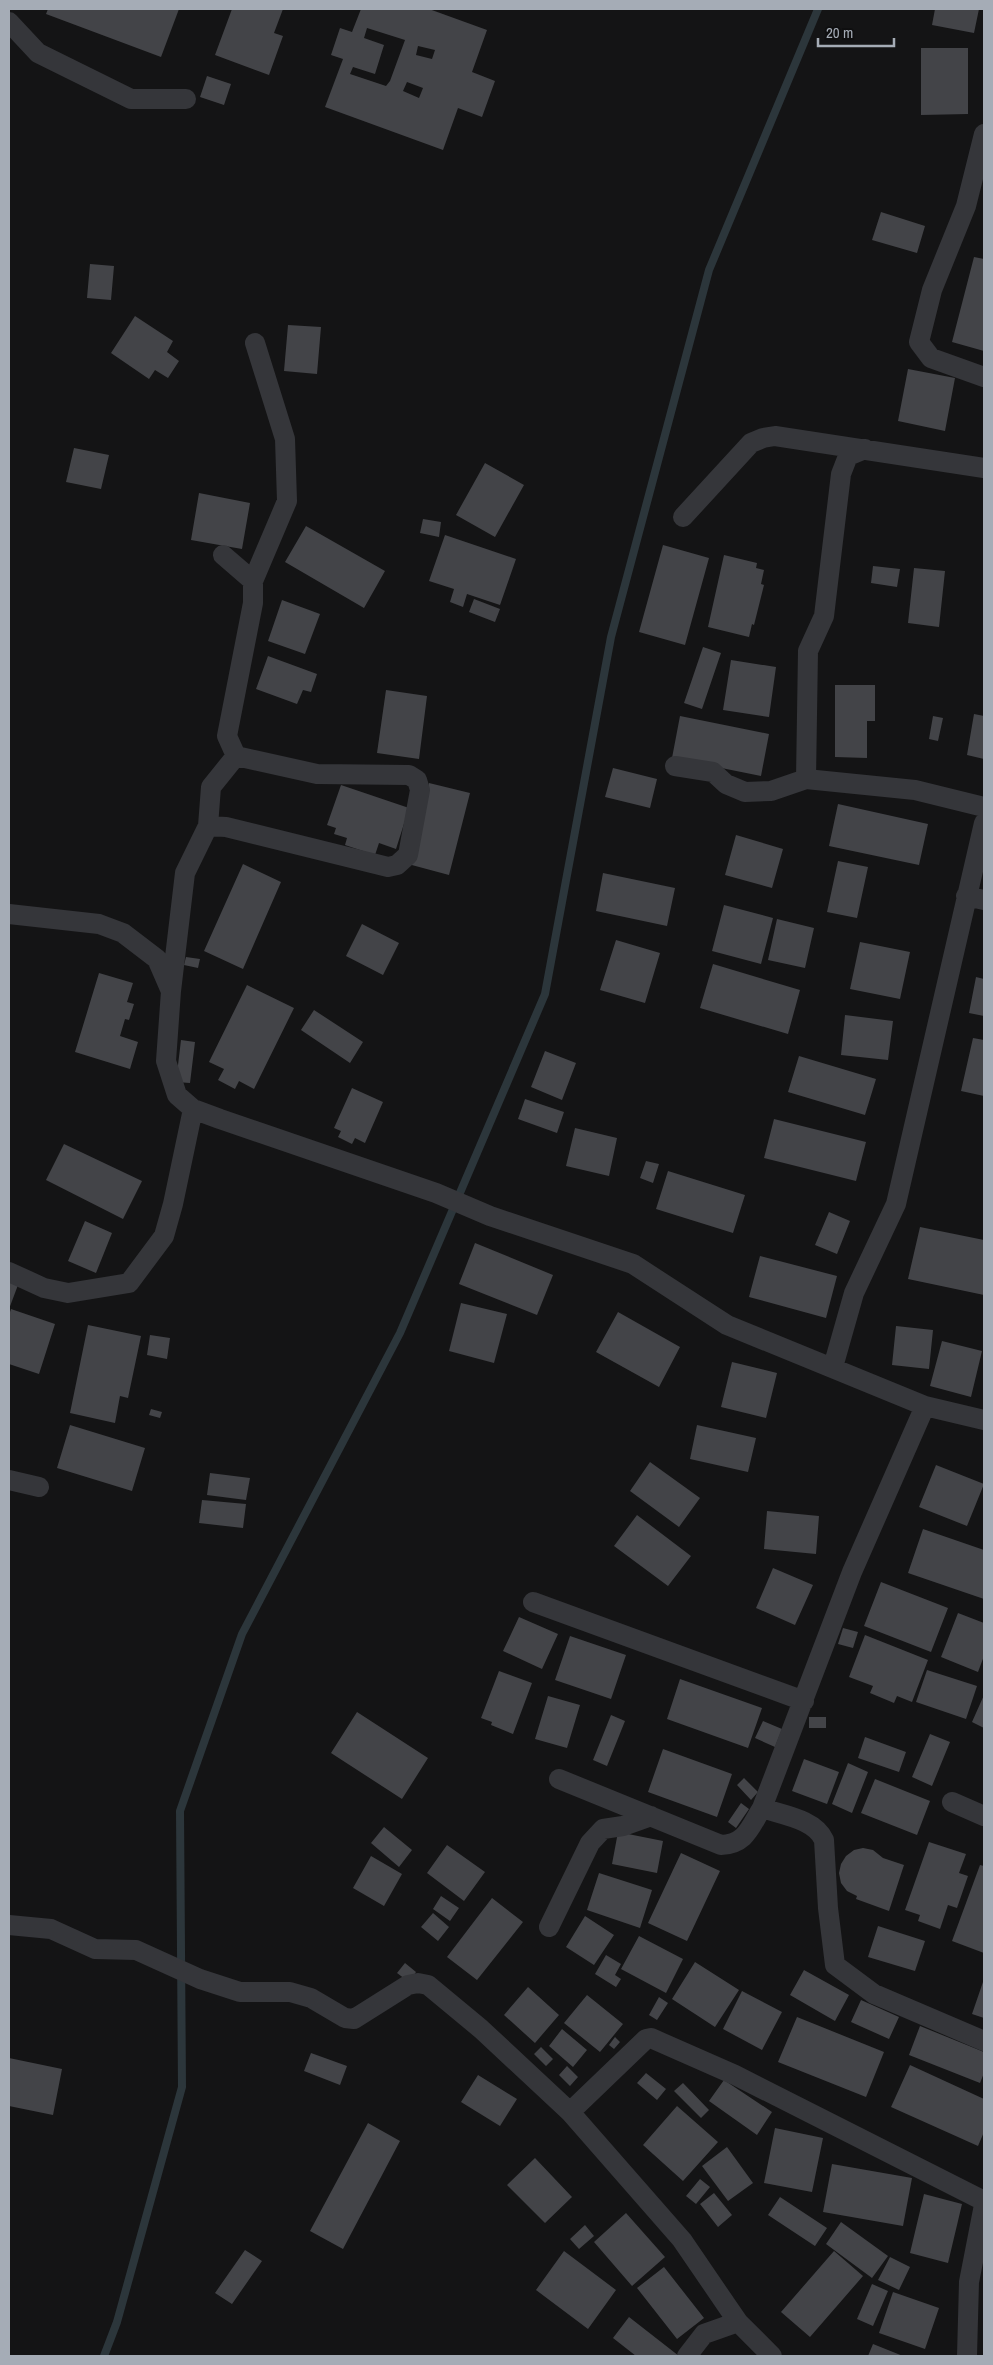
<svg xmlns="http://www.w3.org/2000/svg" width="993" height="2365" viewBox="0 0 993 2365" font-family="'Archivo Narrow',sans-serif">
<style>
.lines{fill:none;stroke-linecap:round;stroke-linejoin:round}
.stream{stroke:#2c363b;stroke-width:8}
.building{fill:#434448;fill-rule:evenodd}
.street{stroke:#35363a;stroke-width:20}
</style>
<rect width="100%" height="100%" fill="#141415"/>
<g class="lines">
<path class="stream" d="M104,2356L117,2322L182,2087L180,1811L242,1634L400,1333L545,994L611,637L709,270L818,9"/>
</g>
<path class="building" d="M48,9L166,10L179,9L161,57L46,14Z
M232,9H283L274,33L283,36L269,75L215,55Z
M361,9H429L487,30L472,72L495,81L482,117L458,108L443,150L325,107L343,59L331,55L340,28L352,32ZM367,28L405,40L390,81L386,86L350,74L353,67L375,74L384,45L364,38ZM418,46L435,50L432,59L416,55ZM407,82L423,88L419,98L403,91Z
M935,9H979L974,33L932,25Z
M921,48H968V114L921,115Z
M207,76L231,84L224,105L200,97Z
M881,212L925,226L917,253L872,240Z
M974,257L984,259V351L952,342Z
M90,264L114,266L111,300L87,298Z
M135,316L173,341L167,352L179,361L168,378L155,370L149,379L111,353Z
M288,325L321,327L317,374L284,371Z
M908,369L955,378L945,431L898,421Z
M74,448L109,455L101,489L66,482Z
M485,463L524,485L495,537L456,515Z
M199,493L250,503L242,549L191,540Z
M423,519L441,522L439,537L420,533Z
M306,526L385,571L364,608L285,562Z
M445,535L516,559L500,605L467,594L463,607L450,602L454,589L429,581Z
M663,545L709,558L685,645L639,632Z
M724,555L757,563L756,568L764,570L761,584L764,585L754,625L752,624L749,637L708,627Z
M873,566L900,569L897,587L871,583Z
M914,568L945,571L939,627L908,623Z
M474,599L500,609L495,622L469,612Z
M282,600L320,614L305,654L268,641Z
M703,647L721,653L702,709L684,703Z
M268,656L317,674L311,692L303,690L297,704L256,689Z
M731,660L776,667L769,717L723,710Z
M835,685H875V721H867V758L835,757Z
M386,690L427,696L419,759L377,753Z
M974,714L984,716V759L967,755Z
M680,716L769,734L761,776L672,758Z
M933,716L943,718L938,741L929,739Z
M613,768L657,779L650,808L605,797Z
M429,783L470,793L449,875L408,864Z
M341,785L409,808L396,849L379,843L375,855L345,845L347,838L334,834L336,828L327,825Z
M838,804L928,824L919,865L829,846Z
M736,835L783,849L772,888L725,875Z
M838,861L868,867L857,918L827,912Z
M243,864L281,882L243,969L204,951Z
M603,873L675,888L667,926L596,911Z
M724,905L773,918L761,964L712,951Z
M777,919L814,928L805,968L768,960Z
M362,924L399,943L383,975L346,956Z
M616,940L660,953L645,1003L600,990Z
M860,942L910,952L900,999L850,989Z
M186,957L200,959L198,968L184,965Z
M713,964L800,990L788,1034L700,1008Z
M99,973L133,983L127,1002L134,1004L129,1020L125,1019L120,1036L138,1042L130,1069L75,1052Z
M976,977L984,979V1016L969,1013Z
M247,985L294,1008L254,1089L239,1081L235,1089L218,1080L224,1069L209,1062Z
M314,1010L363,1042L350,1063L301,1030Z
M845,1015L893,1021L888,1060L841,1055Z
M973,1038L984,1040V1096L961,1091Z
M181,1040L195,1042L190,1083L176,1082Z
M545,1051L576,1063L562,1100L531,1087Z
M799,1056L876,1079L865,1115L788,1092Z
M352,1088L383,1102L365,1143L355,1138L352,1144L338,1137L341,1131L334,1128Z
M525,1099L564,1112L557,1133L518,1119Z
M774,1119L866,1142L856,1181L764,1158Z
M575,1128L617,1138L609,1176L566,1166Z
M64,1144L142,1181L123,1219L46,1180Z
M646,1161L659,1164L653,1183L640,1178Z
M668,1171L745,1195L733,1233L656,1209Z
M829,1212L850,1221L837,1254L815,1245Z
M85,1221L112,1233L96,1273L68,1261Z
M920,1227L984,1240V1295L908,1279Z
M475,1243L553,1275L537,1315L459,1284Z
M760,1256L837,1276L826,1318L749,1297Z
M9,1282L18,1285L9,1309Z
M461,1303L507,1314L494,1363L449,1351Z
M11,1309L55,1324L39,1374L9,1364V1315Z
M618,1312L680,1347L659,1387L596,1352Z
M88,1325L141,1336L128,1398L120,1396L115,1423L70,1413Z
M896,1326L933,1330L929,1369L892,1365Z
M150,1335L170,1338L167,1359L147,1355Z
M942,1341L982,1351L971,1397L930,1386Z
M732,1362L777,1373L766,1418L721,1407Z
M151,1409L162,1412L160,1418L149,1415Z
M70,1425L145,1448L132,1491L57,1468Z
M697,1425L756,1438L748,1472L690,1459Z
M650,1462L700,1498L679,1527L630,1491Z
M936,1465L984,1484L967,1526L919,1507Z
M210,1473L250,1478L246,1500L207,1495Z
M202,1500L246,1504L243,1528L199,1523Z
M767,1511L819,1516L816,1554L764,1549Z
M637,1515L691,1556L668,1586L614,1546Z
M923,1529L984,1550V1599L908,1573Z
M773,1568L813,1585L795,1625L756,1608Z
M881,1582L948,1608L931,1652L864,1626Z
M958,1613L984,1623V1656L978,1672L941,1657Z
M519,1617L558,1634L542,1669L503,1651Z
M843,1628L858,1632L853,1648L838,1644Z
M865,1635L928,1660L912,1702L897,1696L894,1703L870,1693L873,1686L849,1677Z
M570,1636L626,1655L611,1699L555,1680Z
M927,1670L977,1686L966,1719L916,1702Z
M499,1671L532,1683L513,1734L491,1725L492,1722L481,1718Z
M680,1679L762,1708L748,1748L667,1719Z
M984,1695V1728L972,1722Z
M548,1696L580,1705L567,1748L535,1739Z
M357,1712L428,1758L402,1799L331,1753Z
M611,1715L625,1721L607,1766L593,1760Z
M809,1717H826V1728H809Z
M763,1721L782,1729L775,1747L755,1738Z
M930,1734L950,1742L932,1786L912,1777Z
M865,1737L906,1752L899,1772L858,1758Z
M663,1749L732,1774L717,1817L648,1792Z
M804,1759L839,1772L827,1804L792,1791Z
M848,1763L868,1772L852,1813L832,1804Z
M744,1778L758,1792L751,1800L737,1785Z
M875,1779L930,1801L917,1835L861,1813Z
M741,1803L749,1809L736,1828L728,1822Z
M384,1827L412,1850L399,1867L371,1843Z
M618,1832L663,1841L657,1873L612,1864Z
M929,1842L966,1854L959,1873L968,1876L957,1908L948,1905L940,1929L918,1921L920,1915L905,1910Z
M447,1845L485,1872L464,1901L427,1873Z
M863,1848L873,1850L883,1858L904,1865L889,1911L856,1899L857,1896L847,1891L841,1883L839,1873L841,1864L846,1856L854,1850Z
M681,1853L720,1871L687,1941L648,1923Z
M371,1856L402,1874L384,1906L353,1888Z
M980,1865L984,1866V1953L952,1941Z
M599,1873L652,1890L640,1928L587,1910Z
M441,1896L459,1908L450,1921L433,1909Z
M492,1898L523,1922L477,1980L447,1957Z
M433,1913L449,1927L438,1941L421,1927Z
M585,1916L614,1935L594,1965L566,1947Z
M878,1926L925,1941L915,1971L868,1957Z
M639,1936L683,1959L666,1993L621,1969Z
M606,1955L621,1964L615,1975L621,1979L616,1987L595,1974Z
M695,1962L739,1990L715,2027L672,1999Z
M405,1963L416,1972L409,1982L397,1973Z
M804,1970L849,1995L835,2021L790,1995Z
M984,1979V2018L972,2014Z
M528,1987L559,2015L535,2043L504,2015Z
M742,1991L782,2012L762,2050L723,2029Z
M587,1995L623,2024L600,2052L564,2023Z
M659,1997L668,2003L657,2020L649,2015Z
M861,2000L899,2017L889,2039L851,2022Z
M797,2017L884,2052L866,2097L778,2062Z
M920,2026L984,2052V2073L980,2083L909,2055Z
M562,2029L587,2050L573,2067L549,2046Z
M615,2037L620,2042L614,2049L609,2045Z
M541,2047L553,2059L546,2066L534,2054Z
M311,2053L347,2066L340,2085L304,2071Z
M9,2058L62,2069L53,2115L9,2106Z
M910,2065L984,2099V2132L978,2146L891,2107Z
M567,2066L578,2077L570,2086L559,2075Z
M646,2073L666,2089L657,2100L637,2083Z
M478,2075L517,2099L500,2126L461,2102Z
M724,2080L772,2112L757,2135L709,2101Z
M683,2083L709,2110L701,2118L674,2091Z
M677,2106L718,2142L683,2181L643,2145Z
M368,2123L400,2141L343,2249L310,2231Z
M775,2128L823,2138L812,2192L764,2183Z
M727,2147L753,2183L728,2201L702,2166Z
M535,2158L572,2197L545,2223L507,2185Z
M832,2164L912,2178L903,2226L823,2212Z
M700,2179L710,2187L696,2204L686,2196Z
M714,2193L732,2215L718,2227L700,2204Z
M924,2194L962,2204L948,2263L910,2253Z
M780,2197L827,2228L815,2246L768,2215Z
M626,2213L665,2257L632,2286L594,2242Z
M841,2222L888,2256L872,2278L826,2244Z
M585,2225L594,2236L579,2249L570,2239Z
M245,2250L262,2261L232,2304L215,2293Z
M564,2251L616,2290L588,2329L536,2290Z
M834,2251L863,2276L810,2337L781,2312Z
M890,2257L910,2267L899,2290L878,2280Z
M664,2267L704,2318L677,2339L637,2288Z
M872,2284L888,2291L873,2326L857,2319Z
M893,2292L939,2308L925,2349L879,2333Z
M629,2317L679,2356H636L613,2338Z
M873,2344L903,2356H868Z"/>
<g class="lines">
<path class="street" d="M9,22L38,53L131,99H186
M984,134L966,206L932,290L919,342L931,358L984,377
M683,517L751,443L763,438L775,436L984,468
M223,555L253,581V603L227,736L236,756
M253,581L287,501L285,439L255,343
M236,756L211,787L208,826L185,873L171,991L166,1061L177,1095L193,1109L220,1119L436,1193L490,1216L633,1264L727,1325L925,1406L984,1420
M675,766L713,772L726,784L745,792L771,791L806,779L915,790L984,807
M806,779L808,651L824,616L841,474L848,456L865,449
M208,826L226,827L388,867L397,865L408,855L420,790L417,780L409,775L317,774L236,756
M966,896L984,900
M9,914L99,924L123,933L157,959L170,989
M9,1272L44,1288L68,1293L129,1283L164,1236L173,1204L193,1109
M833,1367L854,1293L896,1204L984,823
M9,1480L39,1487
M533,1602L804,1701
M559,1779L721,1845C746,1844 750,1827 762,1808L852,1572L925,1406
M952,1802L984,1816
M762,1808C782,1815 815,1819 824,1840L828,1908L835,1965L874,1994L984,2041
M9,1925L51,1929L95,1949L136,1950L200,1979L240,1992H290L311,1998L345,2018L354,2019L408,1985L418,1983L428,1985L481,2029L570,2112L682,2240L738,2322L772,2356
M549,1927L590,1843L603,1829L623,1826L651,1816
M570,2112L646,2039L651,2038L735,2075L984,2201
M687,2356L704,2334L738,2322
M967,2356L969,2282L984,2205"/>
</g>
<rect width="993" height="2365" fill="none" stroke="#a5acb6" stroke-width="20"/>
<path d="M818 38v8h76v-8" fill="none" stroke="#a5acb6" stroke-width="2.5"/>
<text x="826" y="38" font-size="15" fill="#a5acb6" stroke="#0f0f10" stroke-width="4" paint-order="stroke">20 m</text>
</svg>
